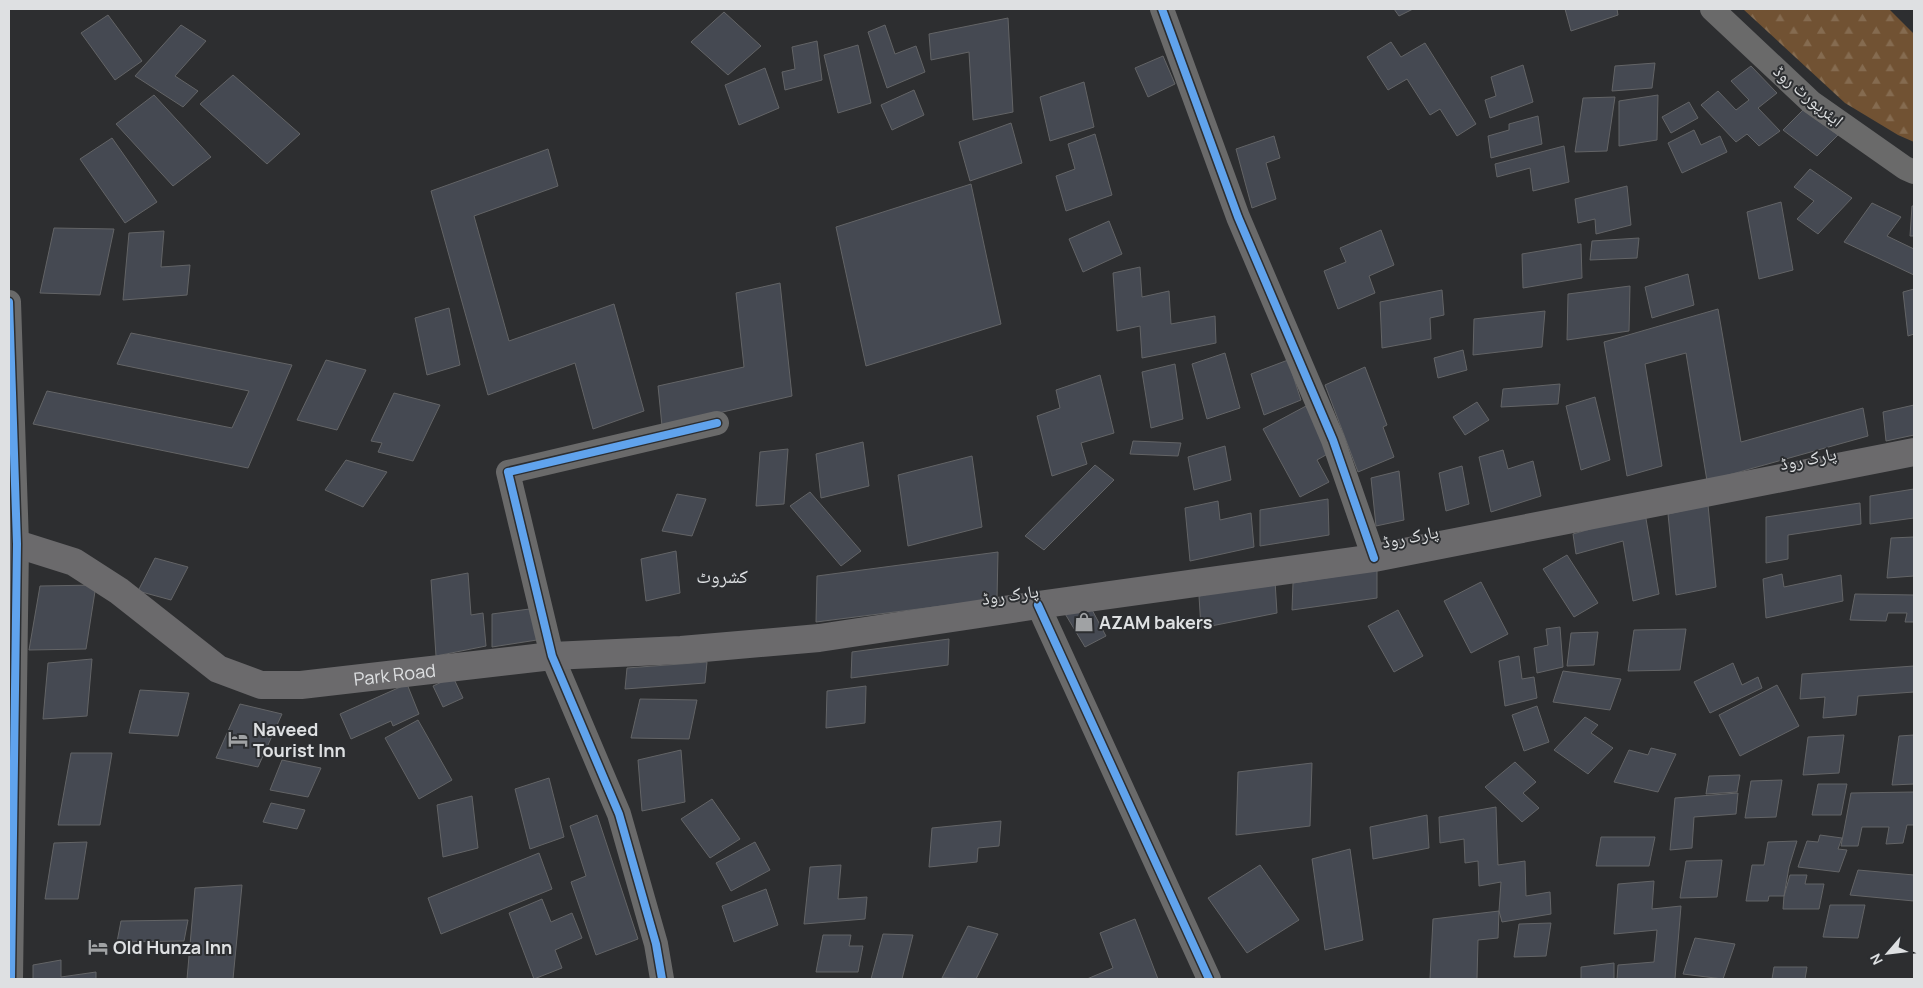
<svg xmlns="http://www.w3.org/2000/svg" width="1923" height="988" viewBox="0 0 1923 988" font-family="Manrope,'Noto Naskh Arabic',sans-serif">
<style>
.forest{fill:url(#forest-firs)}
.building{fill:#454952;stroke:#636466}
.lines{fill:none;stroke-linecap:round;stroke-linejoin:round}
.minor{stroke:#6a6a6a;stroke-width:24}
.major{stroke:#6b6a6c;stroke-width:28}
.cycleway-casing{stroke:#2c2e31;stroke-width:11}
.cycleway{stroke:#60a3ed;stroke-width:8}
.labels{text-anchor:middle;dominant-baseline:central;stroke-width:4;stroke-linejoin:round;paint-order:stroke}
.street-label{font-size:18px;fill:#dee0e2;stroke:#2c2e31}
.poi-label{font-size:18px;font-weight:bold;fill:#dee0e2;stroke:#2c2e31;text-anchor:start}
.neighbourhood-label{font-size:19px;fill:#dee0e2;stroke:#2c2e31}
</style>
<defs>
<pattern id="forest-firs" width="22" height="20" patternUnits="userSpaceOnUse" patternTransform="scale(1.25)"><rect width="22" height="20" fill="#715233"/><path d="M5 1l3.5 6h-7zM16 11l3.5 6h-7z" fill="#856b50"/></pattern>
</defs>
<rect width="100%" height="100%" fill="#2d2e30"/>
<path class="forest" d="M1743,9H1889L1914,34V142L1898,135L1845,103Z"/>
<path class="building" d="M1394,9H1413L1399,16Z
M1565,9H1617L1618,15L1571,31Z
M724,12L761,46L728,75L691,42Z
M108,15L142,61L115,80L81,33Z
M1008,18L1013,112L973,120L969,52L931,60L929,34Z
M181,25L206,41L175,76L198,91L183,107L135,76Z
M885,25L895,54L916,46L925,72L887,88L868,32Z
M817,41L822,80L785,90L782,72L795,69L792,47Z
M1391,42L1401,57L1425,43L1476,124L1457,136L1440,109L1430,115L1407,79L1388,90L1367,57Z
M858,45L871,103L838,113L824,55Z
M1163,56L1175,84L1148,97L1135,68Z
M1655,63L1652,88L1612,91L1615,66Z
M1523,65L1533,102L1490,118L1485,100L1496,96L1491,77Z
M1751,66L1777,93L1758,108L1780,131L1759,146L1747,134L1736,142L1701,105L1718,91L1736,110L1749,100L1731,81Z
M765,68L779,108L739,125L725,85Z
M233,75L300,134L267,164L200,104Z
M1084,82L1094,127L1050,141L1040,97Z
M914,90L924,115L892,130L881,105Z
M154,95L211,157L173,186L116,124Z
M1658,95L1657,140L1619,146V101Z
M1615,97L1607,151L1575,152L1583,98Z
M1689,102L1698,118L1671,133L1662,117Z
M1803,110L1838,135L1817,156L1783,130Z
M1538,116L1542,144L1491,158L1488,136L1509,130V124Z
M1011,123L1022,163L970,181L959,142Z
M1694,130L1701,145L1720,136L1727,152L1682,173L1668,143Z
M1095,134L1112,195L1066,211L1056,176L1075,169L1068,144Z
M1274,136L1280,158L1266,163L1276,199L1252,208L1236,149Z
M112,138L157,202L125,223L80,159Z
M1564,146L1569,182L1533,191L1530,168L1497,177L1495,164Z
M548,149L558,186L474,216L509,341L614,304L644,411L593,429L575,363L488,395L431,191Z
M1810,169L1852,198L1818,234L1797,219L1814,201L1794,187Z
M971,184L1001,324L866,366L836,227Z
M1627,186L1631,225L1596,234L1595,219L1578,223L1575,199Z
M1781,202L1793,270L1759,279L1747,212Z
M1872,203L1901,217L1887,236L1914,249V275L1844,242Z
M1912,206H1914V236H1910Z
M1109,221L1122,254L1083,272L1069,239Z
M54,228L114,229L100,295L40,293Z
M1381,230L1394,265L1369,276L1375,293L1338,309L1324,271L1346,262L1340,248Z
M164,231L161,267L190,265L187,295L123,300L129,233Z
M1639,238L1637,258L1590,260L1592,241Z
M1581,244L1582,278L1523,288L1522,254Z
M1140,267L1142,297L1169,291L1171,324L1215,316L1216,343L1142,358L1140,326L1117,331L1113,273Z
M1688,274L1694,305L1652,318L1645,287Z
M780,283L792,396L662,426L658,386L744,367L736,293Z
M1630,286L1629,331L1567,340L1568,294Z
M1914,289V334L1908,336L1903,292Z
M1442,290L1444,315L1430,318L1431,339L1382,348L1380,302Z
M449,308L460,365L427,375L415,318Z
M1718,309L1741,442L1863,408L1868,436L1707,481L1686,353L1645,364L1662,466L1627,476L1604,342Z
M1545,311L1542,347L1473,355L1474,319Z
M131,333L292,365L248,468L33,424L47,391L232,428L249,391L117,364Z
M1463,350L1467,370L1438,378L1434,358Z
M1225,353L1240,408L1207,419L1192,364Z
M326,360L366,370L337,430L297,420Z
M1288,360L1301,400L1264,415L1251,374Z
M1175,364L1183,419L1151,428L1142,372Z
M1365,367L1387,425L1383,427L1394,457L1358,472L1325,385Z
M1100,375L1114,433L1081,443L1087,464L1052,476L1037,416L1060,408L1056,390Z
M1560,384L1558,404L1501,407L1503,389Z
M394,393L440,405L413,461L378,452L382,443L371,441Z
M1595,397L1610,460L1581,470L1566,406Z
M1477,402L1489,420L1465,435L1453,417Z
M1914,405V435L1886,441L1883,412Z
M1306,406L1331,452L1317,460L1329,482L1300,497L1263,429Z
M1133,441L1181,443L1178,456L1130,454Z
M863,442L869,486L821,498L816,454Z
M1225,446L1231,480L1194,490L1188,457Z
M788,449L784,504L756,506L760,452Z
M1503,450L1508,469L1533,461L1541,496L1491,512L1479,457Z
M972,456L982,527L908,546L898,475Z
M346,460L387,472L363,507L325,490Z
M1095,465L1114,480L1044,550L1025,536Z
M1462,466L1469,504L1446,511L1439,473Z
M1399,471L1404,520L1376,526L1371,478Z
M1914,489V518L1870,524V496Z
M810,492L861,551L841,566L790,506Z
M677,494L706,499L692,536L662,531Z
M1328,499L1329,535L1260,546V510Z
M1218,501L1220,520L1251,513L1254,547L1190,561L1185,508Z
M1860,503L1861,524L1788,535V559L1766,563V517Z
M1708,505L1716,587L1676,595L1668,514Z
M1645,513L1659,594L1633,601L1623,541L1576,554L1573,534Z
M1914,537V576L1887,578L1891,538Z
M676,551L680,593L646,601L641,559Z
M998,552L997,599L816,622L817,576Z
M1567,555L1598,603L1574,617L1543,569Z
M155,558L188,567L171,600L138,591Z
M1377,570V598L1292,610L1293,583Z
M468,573L471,615L483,613L486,646L436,656L431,580Z
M1782,574L1784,587L1841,575L1843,601L1766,618L1763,579Z
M1275,581L1277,613L1201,628L1199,596Z
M1481,582L1508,634L1471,653L1444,601Z
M96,585L86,649L29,650L40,586Z
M1855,594L1914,595V622H1905L1907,613H1888L1886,621L1850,620Z
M1090,606L1106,636L1085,647L1064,612Z
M537,608V640L492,647V614Z
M1398,610L1423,656L1394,672L1368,626Z
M1560,627L1563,667L1537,673L1534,648L1548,645L1546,629Z
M1686,629L1680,670L1628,671L1634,630Z
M1598,632L1594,665L1567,666L1571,633Z
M949,639L948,665L851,678L852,652Z
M1519,656L1522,679L1534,677L1537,698L1505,706L1499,661Z
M92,659L87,716L43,719L48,663Z
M707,662L705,683L625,689L627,668Z
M1733,663L1742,685L1758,677L1762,688L1710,713L1694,682Z
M1914,666V692L1858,696L1856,715L1823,718L1825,697L1800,699L1802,674Z
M1563,671L1621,679L1610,710L1553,702Z
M453,677L463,698L443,707L433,686Z
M407,684L419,714L393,726L391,721L351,739L340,714Z
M1777,685L1799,726L1740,756L1719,715Z
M866,686L865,723L826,728L827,691Z
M140,690L189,693L178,736L129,733Z
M640,699L697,700L689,739L631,738Z
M240,704L282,714L258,767L216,758Z
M1537,706L1549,742L1524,751L1512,715Z
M1585,717L1598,725L1591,733L1613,748L1588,774L1554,750Z
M418,720L452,780L419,799L385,738Z
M1844,735L1839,773L1803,775L1808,737Z
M1914,735V784L1892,785L1899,736Z
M1651,748L1676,754L1658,792L1614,782L1629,750L1648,755Z
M681,750L685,802L642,811L638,760Z
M71,753H112L100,825H58Z
M282,760L321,768L308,797L270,790Z
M1515,762L1536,782L1523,793L1539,808L1522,822L1485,787Z
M1312,763L1310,826L1236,835L1238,772Z
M1740,775L1737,792L1706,794L1709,776Z
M549,778L564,837L530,849L515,789Z
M1782,780L1776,817L1745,818L1751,781Z
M1818,784H1847L1841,815H1812Z
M1914,792V825H1907L1903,843L1886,844L1889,827H1862L1858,846H1841L1851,793Z
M1738,793L1736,814L1694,817L1692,848L1670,850L1675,798Z
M472,796L478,848L443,857L437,805Z
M712,799L740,839L710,858L681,819Z
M271,803L305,810L297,829L263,822Z
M1496,807L1498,865L1525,861L1526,896L1550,892L1551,914L1502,922L1499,911L1501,882L1479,886L1478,861L1465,863L1464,839L1440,843L1439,817Z
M597,815L638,939L596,955L571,882L586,876L570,826Z
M1427,815L1429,848L1373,859L1370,827Z
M1001,821L999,846L978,848L977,862L929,867L932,828Z
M1820,835L1842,838L1838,849L1847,850L1839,872L1798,867L1807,841L1818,842Z
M1601,837H1655L1649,866H1596Z
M1797,841L1789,867L1784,896H1769L1768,901H1746L1752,865H1764L1768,842Z
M87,842L78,899H45L54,843Z
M755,842L770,870L731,891L716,863Z
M1350,849L1363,940L1325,950L1312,859Z
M539,853L552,889L441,934L428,898Z
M1722,860L1717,897L1680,898L1686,861Z
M841,865L838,899L867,897L865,919L804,924L810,867Z
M1260,865L1299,920L1247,953L1208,898Z
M1858,870L1914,875V901L1850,895Z
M1790,875H1807L1805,884H1824L1819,909H1783L1784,896Z
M1654,881L1652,909L1681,906L1675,979H1617L1618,965L1654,962L1657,930L1614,934L1618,884Z
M242,885L233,979H187L195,888Z
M766,889L778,925L734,942L722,906Z
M542,899L551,922L572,913L582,938L555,950L562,968L534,979L509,913Z
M1830,905H1865L1858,938L1823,937Z
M1499,911L1498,938L1478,940L1477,979H1430L1433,919Z
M1135,919L1158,979H1087L1113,968L1100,933Z
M188,920L184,941L117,942L121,921Z
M1551,923L1546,956L1514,957L1519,924Z
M968,926L998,934L976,979L942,978Z
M883,934L913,935L902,979H871Z
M823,935H851L849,946H863L858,972H816Z
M1695,938L1735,944L1723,979L1683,974Z
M61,960V977L96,972V979H33V965Z
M1614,963V979H1581V967Z
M1774,967H1807L1805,979H1772Z"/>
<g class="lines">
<path class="minor" d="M1162,9L1238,217L1333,440L1374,558
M1712,9L1811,102L1905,168L1914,172
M9,302L17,544L11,979
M1038,605L1209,979
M662,979L656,944L619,814L552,656L508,472L717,423"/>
<path class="major" id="s1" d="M9,547L17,544L74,562L119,591L218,669L261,685H301L552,656L681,650L819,638L1038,605L1374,558L1914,452"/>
<defs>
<path id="cycleway" d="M1162,9L1238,217L1333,440L1374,558
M9,302L17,544L11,979
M1038,605L1209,979
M662,979L656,944L619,814L552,656L508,472L717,423"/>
</defs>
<use href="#cycleway" class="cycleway-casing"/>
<use href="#cycleway" class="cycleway"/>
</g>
<defs>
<symbol id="shop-bare" viewBox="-9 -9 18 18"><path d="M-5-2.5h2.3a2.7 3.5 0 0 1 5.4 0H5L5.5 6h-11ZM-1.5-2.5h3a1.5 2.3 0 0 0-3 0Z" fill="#a0a2a4" stroke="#2c2e31" stroke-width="2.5" paint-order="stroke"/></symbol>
<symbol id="hotel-bare" viewBox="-9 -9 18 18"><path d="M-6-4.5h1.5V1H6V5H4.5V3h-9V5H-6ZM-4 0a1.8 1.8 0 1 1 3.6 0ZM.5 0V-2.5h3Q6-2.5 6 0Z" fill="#a0a2a4" stroke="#2c2e31" stroke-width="2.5" paint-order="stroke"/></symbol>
</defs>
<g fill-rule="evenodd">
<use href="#shop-bare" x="1070" y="608" width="28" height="28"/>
<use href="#hotel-bare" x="224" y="725" width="28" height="28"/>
<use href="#hotel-bare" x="84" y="933" width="28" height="28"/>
</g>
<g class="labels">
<g class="street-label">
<text transform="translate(1809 95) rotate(40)">ایئرپورٹ روڈ</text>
<text transform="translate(1808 458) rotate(-11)">پارک روڈ</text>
<text transform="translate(1410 536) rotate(-11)">پارک روڈ</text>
<text transform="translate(1010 594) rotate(-8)">پارک روڈ</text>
<text stroke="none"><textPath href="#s1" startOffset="428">Park Road</textPath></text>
</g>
<g class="poi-label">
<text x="1099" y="622">AZAM bakers</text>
<text x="253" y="729">Naveed<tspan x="253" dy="21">Tourist Inn</tspan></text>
<text x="113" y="947">Old Hunza Inn</text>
</g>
<g class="neighbourhood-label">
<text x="722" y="576">کشروٹ</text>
</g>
</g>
<rect width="1923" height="988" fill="none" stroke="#dee0e2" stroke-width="20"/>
<g transform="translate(1888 953) rotate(242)" stroke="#2c2e31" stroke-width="4" paint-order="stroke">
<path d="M0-4L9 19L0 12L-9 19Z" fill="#dee0e2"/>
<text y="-8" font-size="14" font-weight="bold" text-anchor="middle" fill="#dee0e2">N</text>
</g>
</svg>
